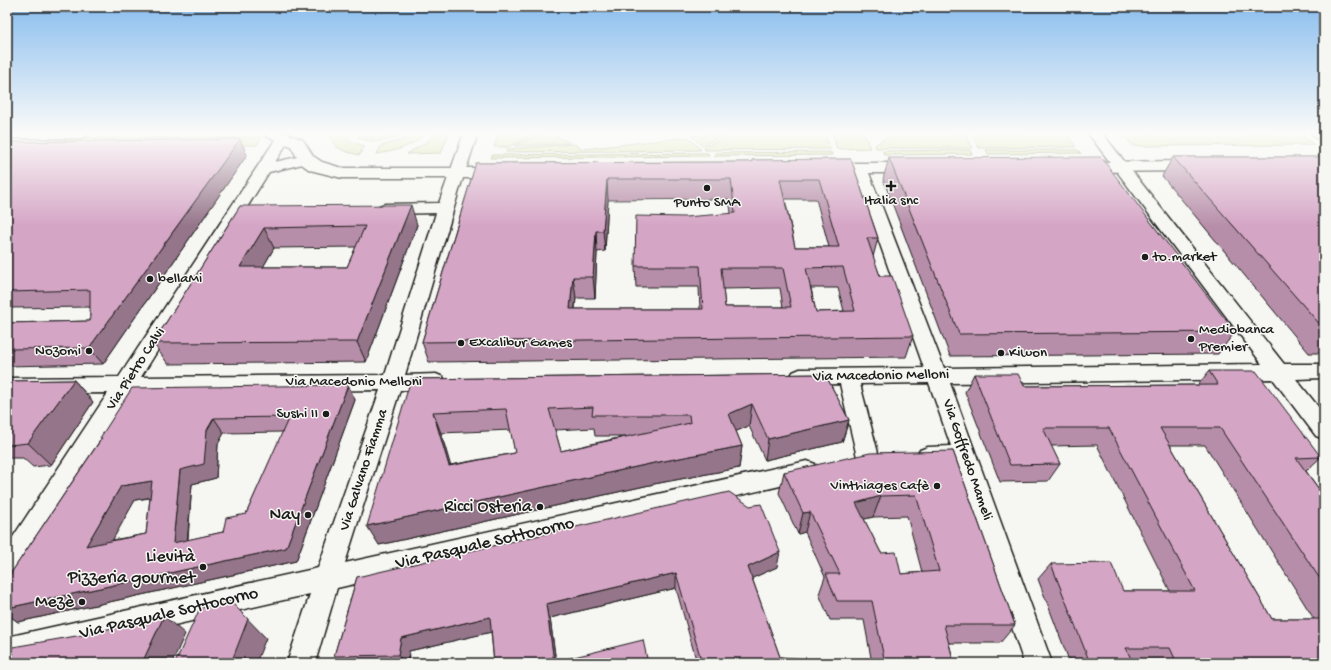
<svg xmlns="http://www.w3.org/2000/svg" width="1331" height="670" viewBox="0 0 1331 670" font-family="'Gochi Hand',sans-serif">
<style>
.green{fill:#cdde92;stroke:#747d57}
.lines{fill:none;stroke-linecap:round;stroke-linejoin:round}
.street-casing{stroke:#1c1c1c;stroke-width:3}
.secondary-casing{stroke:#1c1c1c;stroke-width:3}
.street{fill:#f6f6f2;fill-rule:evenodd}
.secondary{fill:#f6f6f2;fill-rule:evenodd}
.wall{fill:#b78ea9;stroke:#1c1c1c;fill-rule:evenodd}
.shaded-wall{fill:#95748a;stroke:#1c1c1c}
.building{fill:#d5a5c5;stroke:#1c1c1c;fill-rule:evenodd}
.poi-dot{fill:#1c1c1c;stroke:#f6f6f2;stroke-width:1.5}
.labels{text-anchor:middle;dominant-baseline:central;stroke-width:3;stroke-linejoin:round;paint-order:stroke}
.poi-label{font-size:15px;fill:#1c1c1c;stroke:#f6f6f2;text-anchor:start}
.street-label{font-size:15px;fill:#1c1c1c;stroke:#f6f6f2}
.near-poi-label{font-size:18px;fill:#1c1c1c;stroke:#f6f6f2;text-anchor:end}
.near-street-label{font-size:18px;fill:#1c1c1c;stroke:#f6f6f2}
</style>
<rect width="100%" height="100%" fill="#f6f6f2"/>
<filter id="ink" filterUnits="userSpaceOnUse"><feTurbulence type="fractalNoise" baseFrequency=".025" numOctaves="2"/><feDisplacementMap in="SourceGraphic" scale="8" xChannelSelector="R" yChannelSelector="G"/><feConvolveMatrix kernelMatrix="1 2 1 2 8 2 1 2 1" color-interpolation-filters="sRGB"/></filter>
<g filter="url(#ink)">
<path class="green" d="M331,133H347L349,140L364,146L360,155C347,152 331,150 331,133Z
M356,133H365L363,137H392L394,133H403C390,142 374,144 359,138Z
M412,133H426C412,147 396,151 377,154L381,146L399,141Z
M436,133H449L441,153L407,154L428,141Z
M498,133H537L508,147H494Z
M542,133H551L570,143L514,146Z
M720,133H725L702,146L692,136Z
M730,133H825L830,149L705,150L704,148Z
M832,133H864L870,148L837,149Z
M893,133H965L973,148H876L875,145Z
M971,133H1066L1076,147L979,148Z
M1121,133H1300L1314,145L1133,146Z
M262,137L257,145L42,147L51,138Z
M688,137L701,150L506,152L507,149L574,144L583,149Z
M970,150L972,154L884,155L883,151Z
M986,150H1078L1081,153L988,154Z
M831,152L832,155L715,156V153Z
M708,153L709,156L491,158L492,155Z"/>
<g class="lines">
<defs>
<path id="street" d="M284,133L289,134L291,137L275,162L306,155L311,156L313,159L311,162L269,172L141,377L385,375L436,213L385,214L379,212L377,209L379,206L385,204L439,203L464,133H478L460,187L405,375L436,374L443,377L446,382L443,387L436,390H400L345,563L807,461L815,464L818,471L815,478L337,588L315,663H287L310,594L7,663V637L318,568L380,390L131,393L16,576L7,580V546L108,393L7,394V378L119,377L277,137L279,134Z
M1088,133H1102L1284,364H1324V378L1296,379L1324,414V439L1316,436L1273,379L950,383L1052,663H1024L957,464L928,465L920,462L917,456L920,450L928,447L951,446L929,383L860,384L879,457L876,464L868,466L860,464L857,457L840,384L800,385L793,382L790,377L793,372L800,369L924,368L853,168L855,165L860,164L865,165L867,168L944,368L1262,364Z
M1311,133H1324V141L1319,140Z"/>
<path id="secondary" d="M7,133H89L87,136L81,138H7Z
M264,133H285L303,140L313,156L322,162L342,168H503L509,169L512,173L509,177L503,178H342L310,170L300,163L291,146L266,136Z
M1197,161L1203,162L1206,166L1203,170L1197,171L1079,172L1073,171L1070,167L1073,163L1079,162Z
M823,163H917L923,164L926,168L923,172L917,173H823L817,172L814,168L817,164Z"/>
</defs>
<use href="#street" class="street-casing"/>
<use href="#secondary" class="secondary-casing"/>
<use href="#street" class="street"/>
<use href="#secondary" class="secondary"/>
</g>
<path class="wall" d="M240,139L247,155L103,364L7,366V323L90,321V307L7,308V142Z
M1173,157H1324V353H1309L1162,176Z
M889,158L1235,332L1218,354L950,356L883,179Z
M851,159L878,238L873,257L880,276L913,336L906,357L429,362L422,342L476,163L752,162V160ZM729,199L731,213L635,266L636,287H699L700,309H575L576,298H595L597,252L605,251L608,200ZM785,199H816L829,247H795ZM780,288L783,307H725L723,289ZM811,288H838L844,311L816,312Z
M240,206L417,225L366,362L168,364L153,343ZM356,247L347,267H263L274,248Z
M1209,371L1321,457L1306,471L1324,496V663H1153L1152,662H1132L1133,663H1070L1038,579L1051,564L1123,591H1170L1097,445L1051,446L1060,464L1048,481L1000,482L965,392L974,374L1024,386L1198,385ZM1170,445H1205L1314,619H1272Z
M825,374L849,420L842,442L765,460L749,426L736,431L742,446L739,468L654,484L379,545L411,379ZM594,428L595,436H626L561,451L555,430ZM511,430L515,453L450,465L441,433Z
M74,380L93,402L51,465L33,467L23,458H7V381Z
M348,385L355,400L296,561L18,622L7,614V579L101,439ZM283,432L246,514L223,532L188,540L192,484L216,478L218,444L224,433ZM150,498L146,534L112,540L135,500Z
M953,451L1015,625L1000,643H949L954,663H872L864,620H830L819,594L825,577L805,532L798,534L779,493L784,472ZM907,516L922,572L901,574L881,553L864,519L873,517Z
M777,567L752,578L780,657L825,663H697L676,588L550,618L556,662L648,663H494L491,632L409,651L408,663H341L334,656L357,577Z"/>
<path class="shaded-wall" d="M240,139L247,155L103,364L89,348Z
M607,179L608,200L605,251L603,231Z
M411,205L417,225L366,362L357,342Z
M264,228L274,248L251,288L240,267Z
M596,231L597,252L595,298L593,277Z
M573,277L576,298L572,330L570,309Z
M74,380L93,402L51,465L28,443Z
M348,385L355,400L296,561L18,622L7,614V608L286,548Z
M752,404L749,426L727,435L729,414Z
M433,412L441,433L457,487L449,466Z
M214,418L224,433L218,444L216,478L192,484L186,556L173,543L180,470L207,430Z
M849,420L842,442L765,460L768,439Z
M742,446L739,468L654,484L379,545L367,526L654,463Z
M152,481L165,495L135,500L102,559L86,546L121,486Z
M881,496L873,517L849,523L856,503Z
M810,512L805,532L798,534L803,513Z
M780,552L777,567L746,581L748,567Z
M676,573V588L550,618L556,663H554L546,604Z
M230,601L266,638L256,663H231Z
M164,616L185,634L172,663H142Z
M490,617L496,631L409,651L408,663H404L398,655L401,638Z"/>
<path class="building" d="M240,139L89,348L7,349V323L90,321V290L7,292V142Z
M1101,157L1235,332L959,334L889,158Z
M1173,157H1324V329Z
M851,159L878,238H867L880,276H892L913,336L422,342L476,163L752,162V160ZM607,179H731L735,213L685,217L636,216L635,266H700L703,309H570L573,277H593L596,231H603ZM780,179H819L839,247H795ZM843,267L855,311L816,312L806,268ZM721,268H783L791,307H725Z
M411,205L357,342L153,343L240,206ZM365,226L347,267H240L264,228Z
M1209,371H1256L1321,457L1296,458L1324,496V585L1220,428H1160L1272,619H1324V663H1177L1170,648H1126L1133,663H1090L1051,564L1111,563L1123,591H1195L1109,428H1043L1060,464L1010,465L974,374H1018L1024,386L1218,385Z
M825,374L849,420L768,439L752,404L729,414L742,446L654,463L367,526L411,379ZM593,407L592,415H689L690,423L561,451L549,409ZM506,409L515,453L449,466L433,412Z
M74,380L28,443L9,445L8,436H7V381Z
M348,385L286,548L7,608V579L102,438H100L132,388ZM289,417L246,514L226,518L223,532L173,543L180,470L204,464L207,430L214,418ZM152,481L146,534L86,546L121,486Z
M953,451L1015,625H944L954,663H885L872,601H837L826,574H840L810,512L803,513L784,472L870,453ZM916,495L939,571L901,574L896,552L881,553L856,503L881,496Z
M729,492L750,506L761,504L780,552L748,567L780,657L824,660L825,663H702L676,573L546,604L554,662L643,640L648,663H494L490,617L401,638L398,655L334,656L357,577Z
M230,601L248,619L231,663H175L200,608Z
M164,616L142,663H7V648L82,635Z"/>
</g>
<linearGradient id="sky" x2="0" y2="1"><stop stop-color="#89bdee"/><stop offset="0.59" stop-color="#fbfbf9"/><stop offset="1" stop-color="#fbfbf9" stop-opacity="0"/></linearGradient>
<rect width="1331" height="226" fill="url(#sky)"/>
<g class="poi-dot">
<path d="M889 180h4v4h4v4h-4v4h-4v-4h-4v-4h4z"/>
<circle cx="707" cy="188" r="4"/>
<circle cx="1145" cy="257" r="4"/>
<circle cx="150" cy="279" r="4"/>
<circle cx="1191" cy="339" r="4"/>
<circle cx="461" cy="343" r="4"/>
<circle cx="89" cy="351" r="4"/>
<circle cx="1001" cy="353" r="4"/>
<circle cx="326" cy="414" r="4"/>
<circle cx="937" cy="486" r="4"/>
<circle cx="540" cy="507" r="4"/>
<circle cx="308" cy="515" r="4"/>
<circle cx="203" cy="567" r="4"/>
<circle cx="82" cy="602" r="4"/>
</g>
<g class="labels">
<g class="poi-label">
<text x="891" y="201" text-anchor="middle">Italia snc</text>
<text x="707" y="203" text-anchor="middle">Punto SMA</text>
<text x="1153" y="257">to.market</text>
<text x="158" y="279">bellaMi</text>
<text x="1199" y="330">Mediobanca<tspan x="1199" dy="17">Premier</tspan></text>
<text x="469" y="343">Excalibur Games</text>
<text x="81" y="351" text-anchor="end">Nozomi</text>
<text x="1009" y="353">Kiwon</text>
<text x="318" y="414" text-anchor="end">Sushi II</text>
<text x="929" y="486" text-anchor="end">Vinthiages Cafè</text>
</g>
<g class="street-label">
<text transform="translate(136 369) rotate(-57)">Via Pietro Calvi</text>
<text transform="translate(881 376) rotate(-1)">Via Macedonio Melloni</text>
<text x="354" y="382">Via Macedonio Melloni</text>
<text transform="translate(967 460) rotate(71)">Via Goffredo Mameli</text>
<text transform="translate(364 470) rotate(-72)">Via Galvano Fiamma</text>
</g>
<g class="near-poi-label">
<text x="532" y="507">Ricci Osteria</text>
<text x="300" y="515">Nay</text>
<text x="195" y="557">Lievità<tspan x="195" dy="21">Pizzeria gourmet</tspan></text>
<text x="74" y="602">Mezè</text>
</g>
<g class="near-street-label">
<text transform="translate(485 544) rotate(-13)">Via Pasquale Sottocorno</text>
<text transform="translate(169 614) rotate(-13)">Via Pasquale Sottocorno</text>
</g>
</g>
<rect width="1331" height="670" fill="none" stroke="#f6f6f2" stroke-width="24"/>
<rect x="12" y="12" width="1307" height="646" fill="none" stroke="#1c1c1c" stroke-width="1.5" filter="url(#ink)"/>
</svg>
